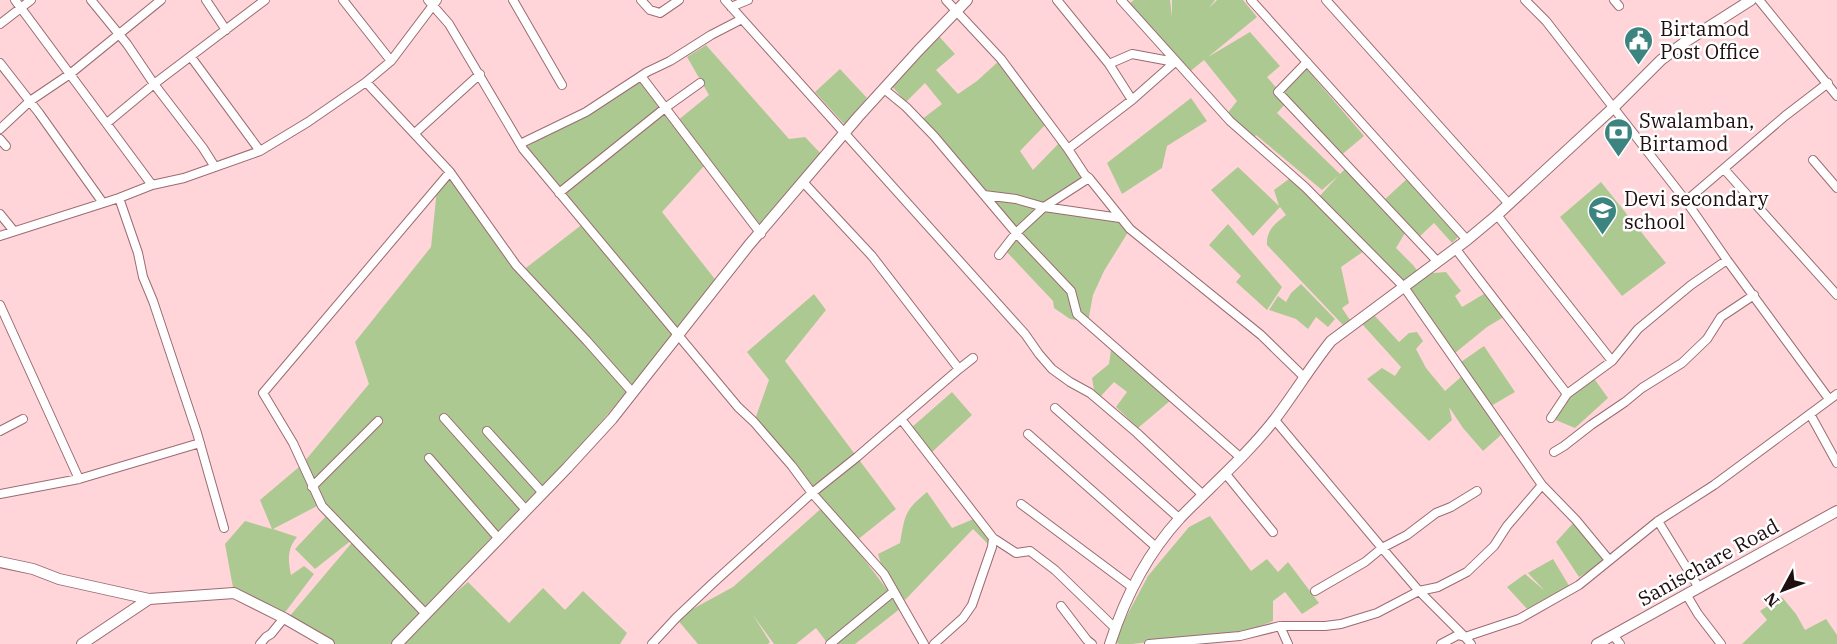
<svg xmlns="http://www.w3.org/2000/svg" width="1837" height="644" viewBox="0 0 1837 644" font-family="'IBM Plex Serif',serif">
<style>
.green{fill:#adc992}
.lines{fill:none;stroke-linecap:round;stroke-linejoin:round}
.minor-casing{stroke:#9a6c72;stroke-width:10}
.tertiary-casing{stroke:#9a6c72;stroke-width:12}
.minor{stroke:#fff;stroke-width:8}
.tertiary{stroke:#fff;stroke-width:10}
.labels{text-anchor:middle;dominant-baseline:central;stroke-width:5;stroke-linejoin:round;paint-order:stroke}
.poi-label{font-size:20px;fill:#200e11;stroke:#fff;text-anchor:start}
.street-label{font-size:20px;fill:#200e11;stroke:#fff}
</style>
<rect width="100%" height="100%" fill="#ffd5da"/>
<path class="green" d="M1134,0H1170L1172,17V0H1215L1209,8L1217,0H1243L1257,17L1208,57L1250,32L1280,66L1267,77L1279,91L1305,67L1364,136L1339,157L1287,102L1277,113L1340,174L1348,166L1382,202L1409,177L1461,234L1452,243L1434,223L1417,239L1405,233L1396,248L1413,265L1420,274L1446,272L1461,291L1455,296L1462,307L1489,291L1507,315L1487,327L1455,353L1367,249L1341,267L1349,303L1342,308L1350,320L1343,325L1267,245C1266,230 1275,224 1286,215L1280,207L1253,236L1211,190L1238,167L1279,206L1274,190L1293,176L1317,199L1338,176L1322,190L1256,135L1251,140L1226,115L1237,101L1204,60L1187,74L1126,6Z
M936,33L955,54L936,70L958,94L977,81L1001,59L1048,122L1020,151L1033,170L1062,140L1087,178L1049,206L1117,220L1130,229L1104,271L1093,295L1088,322L1070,319L1054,308L1053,301L1005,250L1020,234L921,120L942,104L925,83L906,102L889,83Z
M706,45L789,139L805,137L824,157L763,228L711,166L703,167L662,212L718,283L542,492L412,629L468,582L509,623L543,588L565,610L583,591L627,633L620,644H329L289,617L355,539L321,500L304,462L369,384L355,342L431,247L437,189L450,172L522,271L584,223L523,149L639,80L672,125L709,95L687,57Z
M840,69L867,98L845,125L815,92Z
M1191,98L1207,121L1167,146L1162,168L1122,194L1107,163Z
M1601,182L1666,263L1622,296L1560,217Z
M1228,224L1282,287L1267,310L1236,282L1241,276L1209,245Z
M1301,284L1335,319L1328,327L1316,317L1308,329L1296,319L1269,310L1278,296L1286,302L1291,293Z
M814,294L826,310L785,361L896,509L856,541L830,514L901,608L855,644H828L816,628L796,644H774L753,615L770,642L768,644H698L676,618L733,587L824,506L754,422L769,380L747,352Z
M1375,316L1399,342L1409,333L1417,332L1423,341L1416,349L1426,368L1445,391L1461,377L1488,409L1501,435L1483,451L1463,428L1449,407L1452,420L1429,441L1367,379L1382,368L1395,376L1401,367L1362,324Z
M1484,346L1515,392L1491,406L1461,362Z
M1111,350L1171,400L1138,428L1116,407L1127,392L1114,382L1101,396L1094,390L1092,378L1109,364Z
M1593,377L1608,398L1575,428L1551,418L1569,395Z
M952,392L972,415L931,453L911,428Z
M299,467L319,505L273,529L297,537C287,549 288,560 291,575L304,566L314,574L283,615L234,593L225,544L245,521L272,529L260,500Z
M927,492L952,528L976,518L993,538L989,545L973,529L905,600L884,574L878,554L900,543C905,515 904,511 927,492Z
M328,514L353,539L315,569L295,549Z
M1210,516L1251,571L1267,559L1278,572L1288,562L1319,603L1302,614L1285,592L1273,601V621L1250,630L1132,644H1119L1116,642L1117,634L1148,576L1189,527Z
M1576,520L1609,560L1579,577L1556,542Z
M1553,559L1571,589L1530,612L1507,587L1525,574L1545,591L1528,573Z
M1782,597L1796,614L1805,630L1826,619L1837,635V644H1742L1767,620L1760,611Z"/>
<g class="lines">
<defs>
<path id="minor" d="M15,0L152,185
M91,0L127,44L154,84L203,148L215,167
M206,0L226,30
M343,0L391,61
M428,0L449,24L523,149L738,407L754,422L792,466L812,493L884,574L924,644
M513,0L562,85
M641,0L650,10L660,13L679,0
M725,0L1025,334L1039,354L1052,369L1070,382L1090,393L1137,433L1203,495
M946,0L1001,59L1068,149L1085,175L1089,178L1130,229L1261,335L1304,377
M1057,0L1109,64
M1121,0L1230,121L1305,187L1404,287L1542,485L1576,520L1609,560
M1251,0L1467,240
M1326,0L1509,204
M1525,0L1546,21L1686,201L1727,260L1829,399
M1614,0L1619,6
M1759,0L1837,96
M731,7L748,0
M0,24L31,0
M191,57L260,151
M1307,62L1278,92L1437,261
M0,63L39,113L103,203
M641,76L761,234
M366,82L450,172L516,265L587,341L633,393
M884,89L906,107L934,136L1016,233L1071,291L1077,314L1240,457
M107,123L154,84L265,0
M0,129L30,101L70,74L161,0
M415,133L480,74
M0,139L6,146
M520,144L586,112L647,72L670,61L711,35L742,19
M1068,149L1132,100L1175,62L1132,54L1109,64L1132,100
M1813,160L1837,188
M1724,169L1837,295
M1089,178L1044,207L1120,218
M803,182L872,256L959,369
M559,193L665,108L700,83
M984,195L1016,199L1044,207
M119,198L138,253L143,277L153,301L197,433L224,528
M1686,201L1785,116L1828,83
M0,214L13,230
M1497,215L1612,361
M0,236L119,198L152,185L184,178L260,151L308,122L366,82L391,61L437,0
M1455,248L1567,394
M999,255L1016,233L1044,207
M0,305L79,479
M1055,408L1180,519
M1810,414L1837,463
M444,418L526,510
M1551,418L1567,394L1612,361L1638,329L1691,285L1727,260
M901,419L993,538L992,547L972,605L963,618L934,644
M1274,419L1382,548L1419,591L1465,637
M0,431L23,419
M487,431L543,493
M1028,434L1156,547
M1554,452L1564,446L1591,425L1625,402L1642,388L1682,363L1707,339L1721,317L1754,295
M429,458L499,539
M1225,473L1273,532
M312,487L378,421
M0,494L79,479L200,443
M1021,504L1132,587
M1658,521L1699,588
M993,538L1016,553L1030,551L1055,570L1115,628
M1315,591L1365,562L1382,548L1407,535L1436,513L1451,507L1477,491
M1686,594L1698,614L1721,644
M1061,606L1087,640L1092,644
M425,613L322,506L293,443L263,393L450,172
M1280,626L1288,644
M1613,635L1620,644
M260,644L266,637L271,634L284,618
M652,644L676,618L712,584L812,493L857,457L959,369L973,358
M830,644L893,592
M1149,644L1240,636L1280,626H1325L1341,624L1377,613L1419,591L1438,587L1467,572L1494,546L1507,526L1542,485
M1441,644L1458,635L1465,637
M1471,644L1465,637L1519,619L1579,585L1658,521L1714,485L1837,394"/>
<path id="tertiary" d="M0,562L33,569L59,579L149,599L234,593L284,618L329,644
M82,644L149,599
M397,644L567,468L612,419L749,245L858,117L918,51L967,0
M1110,644C1125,597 1147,554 1180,518C1212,485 1247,455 1275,419C1294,394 1311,366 1331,341L1467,240L1497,215L1613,108L1661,60L1685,42L1751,0
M1597,644L1837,511"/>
</defs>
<use href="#minor" class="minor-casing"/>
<use href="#tertiary" class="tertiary-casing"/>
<use href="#minor" class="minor"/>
<use href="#tertiary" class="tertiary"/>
</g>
<defs>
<symbol id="civic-pin" viewBox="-11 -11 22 30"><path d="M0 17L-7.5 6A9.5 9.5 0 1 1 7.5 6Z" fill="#3c847f" stroke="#fff"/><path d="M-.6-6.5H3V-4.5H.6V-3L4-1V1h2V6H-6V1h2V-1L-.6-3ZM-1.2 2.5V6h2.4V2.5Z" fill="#fff"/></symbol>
<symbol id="bank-pin" viewBox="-11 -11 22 30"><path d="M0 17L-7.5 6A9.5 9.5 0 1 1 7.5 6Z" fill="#3c847f" stroke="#fff"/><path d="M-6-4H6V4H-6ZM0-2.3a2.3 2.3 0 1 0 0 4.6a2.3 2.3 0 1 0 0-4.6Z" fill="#fff"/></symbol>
<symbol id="school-pin" viewBox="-11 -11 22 30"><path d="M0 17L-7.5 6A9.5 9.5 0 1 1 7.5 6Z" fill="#3c847f" stroke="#fff"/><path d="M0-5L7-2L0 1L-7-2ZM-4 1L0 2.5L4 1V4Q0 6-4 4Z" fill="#fff"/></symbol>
</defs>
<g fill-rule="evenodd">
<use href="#civic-pin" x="1622" y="24" width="33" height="45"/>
<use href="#bank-pin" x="1602" y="116" width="33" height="45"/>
<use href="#school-pin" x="1586" y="194" width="33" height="45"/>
</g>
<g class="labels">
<g class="poi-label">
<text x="1660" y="28">Birtamod<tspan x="1660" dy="23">Post Office</tspan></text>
<text x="1639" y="120">Swalamban,<tspan x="1639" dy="23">Birtamod</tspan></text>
<text x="1624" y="198">Devi secondary<tspan x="1624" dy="23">school</tspan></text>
</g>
<g class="street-label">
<text transform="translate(1708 562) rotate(-29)">Sanischare Road</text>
</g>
</g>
<g transform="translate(1783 590) rotate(229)" stroke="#ffffff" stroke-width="4.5" paint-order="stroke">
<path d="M0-4.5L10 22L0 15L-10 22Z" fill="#200e11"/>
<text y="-9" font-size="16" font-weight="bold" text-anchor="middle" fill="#200e11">N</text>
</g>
</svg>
